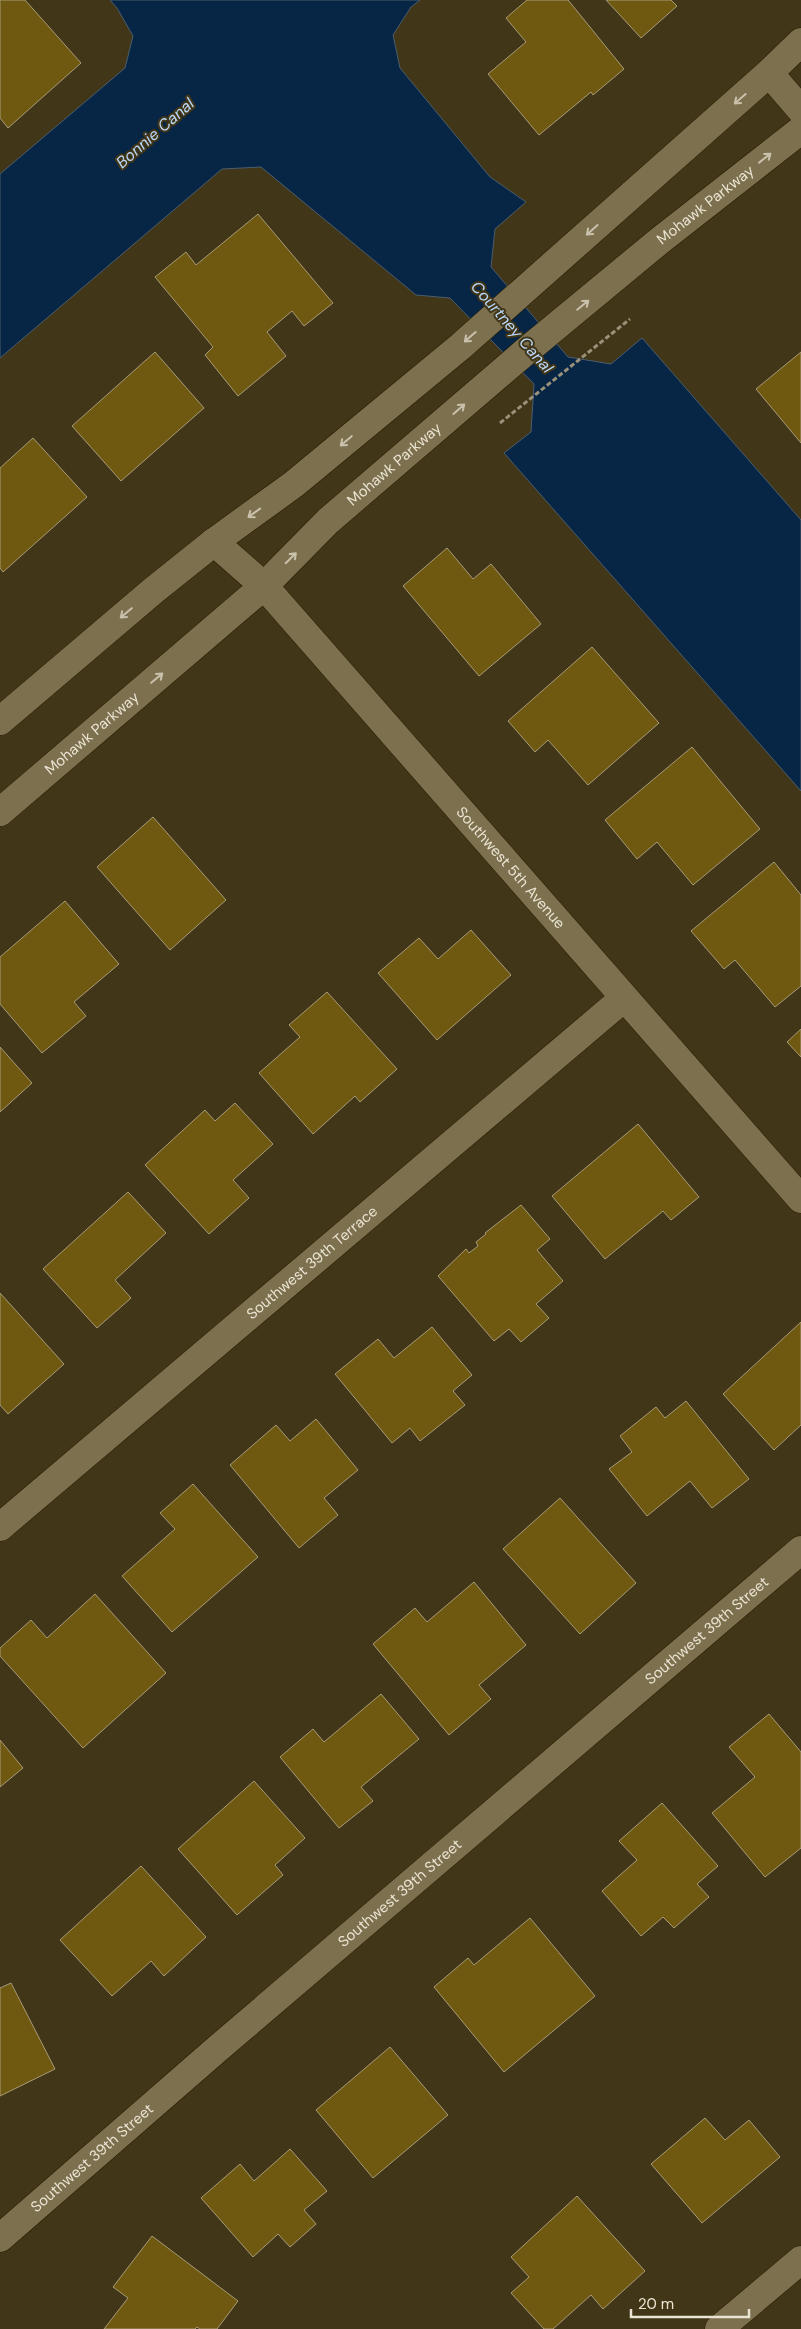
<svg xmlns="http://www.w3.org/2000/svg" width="801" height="2329" viewBox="0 0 801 2329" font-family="'DM Sans',sans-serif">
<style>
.water{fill:#072544;stroke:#4b5e6f}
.building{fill:#6f5810;stroke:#a89b79}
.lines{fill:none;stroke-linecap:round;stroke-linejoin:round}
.minor-casing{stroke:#281d00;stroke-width:29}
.path{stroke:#999179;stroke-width:3;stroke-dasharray:5 2.5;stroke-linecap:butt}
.minor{stroke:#7c704f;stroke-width:28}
.oneway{stroke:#c9c1ab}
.labels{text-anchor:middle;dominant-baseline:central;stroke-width:4;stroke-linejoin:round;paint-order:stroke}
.street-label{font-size:15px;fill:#eae4d2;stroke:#413617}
.water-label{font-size:16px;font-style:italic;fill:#b9d7f9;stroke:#413617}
</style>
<rect width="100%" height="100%" fill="#413617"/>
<path class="water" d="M110,0H420L411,7L393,35L400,68L490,177L526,202L495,229L491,267L568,357L611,364L642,338L801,520V791L504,453L531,432L534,384L450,298L416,295L261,167L222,169L0,358V174L125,68L133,36L117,8Z"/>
<path class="building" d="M0,0H25L81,63L8,128L0,118Z
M527,0H568L624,69L593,95L591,92L539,135L488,74L526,42L506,18Z
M606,0H671L677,6L641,38Z
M258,214L333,303L304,326L292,311L267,332L286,356L238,396L205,355L213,347L155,277L186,252L196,265Z
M155,352L204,408L121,481L72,426Z
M801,352V443L756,389Z
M33,438L87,497L3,572L0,568V468Z
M447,548L473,579L491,564L541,624L479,676L403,586Z
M592,647L659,723L588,785L548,740L535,752L508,721Z
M692,747L760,829L693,885L657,842L637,859L605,820Z
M153,817L226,900L170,950L97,867Z
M774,862L801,895V986L775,1007L735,960L724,969L691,931Z
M65,901L119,964L74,1002L86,1016L42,1053L0,1004V957Z
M471,930L511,975L437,1040L378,973L419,938L438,959Z
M327,992L397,1069L360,1102L355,1096L313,1134L259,1073L300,1037L289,1025Z
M801,1029V1057L787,1042Z
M0,1047L32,1083L0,1112Z
M235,1103L273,1144L233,1180L249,1198L209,1234L145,1165L205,1110L215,1121Z
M638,1124L699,1197L671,1220L663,1211L605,1259L552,1196Z
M128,1192L166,1233L115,1280L131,1298L97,1328L43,1269Z
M521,1205L550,1239L537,1250L563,1281L536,1304L549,1318L521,1342L509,1329L494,1341L438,1276L466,1249L469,1253L478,1246L476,1242L486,1234L485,1233Z
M0,1293L64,1364L8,1414L0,1405Z
M801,1322V1425L774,1450L723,1394Z
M432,1327L472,1375L453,1391L465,1405L420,1441L410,1428L392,1443L335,1374L378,1339L394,1358Z
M686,1401L749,1479L712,1508L690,1481L647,1516L609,1469L632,1452L620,1436L656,1407L665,1418Z
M316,1419L358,1470L324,1498L338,1515L299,1548L230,1465L276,1425L290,1441Z
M193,1484L258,1557L172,1632L122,1576L175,1529L160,1513Z
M560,1498L636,1583L580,1634L503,1549Z
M474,1582L526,1645L479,1685L491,1699L449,1735L373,1644L415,1608L427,1622Z
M95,1594L166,1673L83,1748L0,1656V1648L31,1620L47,1638Z
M381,1694L419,1739L361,1787L373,1801L339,1828L280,1757L313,1729L324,1742Z
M769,1714L801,1752V1848L765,1877L712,1813L755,1777L729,1747Z
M0,1740L23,1768L0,1787Z
M254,1781L305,1838L275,1865L283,1875L237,1915L178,1849Z
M662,1803L718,1866L697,1884L709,1897L674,1928L663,1917L641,1936L602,1891L637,1860L619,1841Z
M141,1866L206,1937L164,1976L151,1961L112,1996L60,1940Z
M530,1918L595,1996L504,2072L434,1987L468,1958L474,1965Z
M11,1983L55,2069L0,2096V1988Z
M390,2047L448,2115L373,2178L316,2110Z
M705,2118L725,2140L749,2120L780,2157L702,2223L651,2164Z
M290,2149L327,2191L304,2210L316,2224L290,2247L278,2234L253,2257L201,2198L240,2164L254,2181Z
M577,2196L645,2271L603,2309L591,2295L553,2329H544L511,2293L529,2277L511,2257Z
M152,2236L238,2301L217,2329H200L197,2327L195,2329H104L128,2298L113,2287Z"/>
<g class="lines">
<defs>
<g id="minor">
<path d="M769,73L801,110"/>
<path id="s1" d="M214,542L264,586L801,1199"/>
<path d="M0,721L154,590L214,542L294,484L461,346L769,73L801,42"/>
<path id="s2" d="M0,812L264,586L328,521L525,352L658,242L801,130"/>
<path id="s3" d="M0,1527L624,998"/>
<path id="s4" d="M0,2238L216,2050L801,1550"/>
<path d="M719,2329L801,2260"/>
</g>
</defs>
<use href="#minor" class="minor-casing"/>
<path class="path" d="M500,423L630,319"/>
<use href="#minor" class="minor"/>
</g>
<defs><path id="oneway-shaft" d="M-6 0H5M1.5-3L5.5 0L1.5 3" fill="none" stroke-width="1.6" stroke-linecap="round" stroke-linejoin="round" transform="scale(1.25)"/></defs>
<g class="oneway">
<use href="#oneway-shaft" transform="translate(740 99) rotate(139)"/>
<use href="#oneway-shaft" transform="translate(765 158) rotate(-38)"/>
<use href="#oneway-shaft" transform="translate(592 230) rotate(138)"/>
<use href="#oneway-shaft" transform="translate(583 305) rotate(-39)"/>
<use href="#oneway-shaft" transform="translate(470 337) rotate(139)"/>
<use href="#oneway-shaft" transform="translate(459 409) rotate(-41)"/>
<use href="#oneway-shaft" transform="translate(346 441) rotate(140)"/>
<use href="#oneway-shaft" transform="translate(254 513) rotate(144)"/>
<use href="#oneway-shaft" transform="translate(291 558) rotate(-45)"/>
<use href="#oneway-shaft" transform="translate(126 613) rotate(140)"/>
<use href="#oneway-shaft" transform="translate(157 678) rotate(-40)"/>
</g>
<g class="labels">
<g class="street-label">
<text stroke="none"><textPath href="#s2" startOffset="931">Mohawk Parkway</textPath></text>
<text stroke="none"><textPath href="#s2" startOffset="526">Mohawk Parkway</textPath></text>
<text stroke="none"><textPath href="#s2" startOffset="121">Mohawk Parkway</textPath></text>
<text stroke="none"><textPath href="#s1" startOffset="441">Southwest 5th Avenue</textPath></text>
<text stroke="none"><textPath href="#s3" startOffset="409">Southwest 39th Terrace</textPath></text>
<text stroke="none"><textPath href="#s4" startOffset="932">Southwest 39th Street</textPath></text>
<text stroke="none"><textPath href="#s4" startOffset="528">Southwest 39th Street</textPath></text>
<text stroke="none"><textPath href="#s4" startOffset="122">Southwest 39th Street</textPath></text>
</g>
<g class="water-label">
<text transform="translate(155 133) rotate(-41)">Bonnie Canal</text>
<text transform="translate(512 327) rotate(49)">Courtney Canal</text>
</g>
</g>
<path d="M631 2309v8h118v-8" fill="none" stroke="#eae4d2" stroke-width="2.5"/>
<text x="638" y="2309" font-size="15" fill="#eae4d2" stroke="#413617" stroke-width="4" paint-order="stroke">20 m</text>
</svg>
